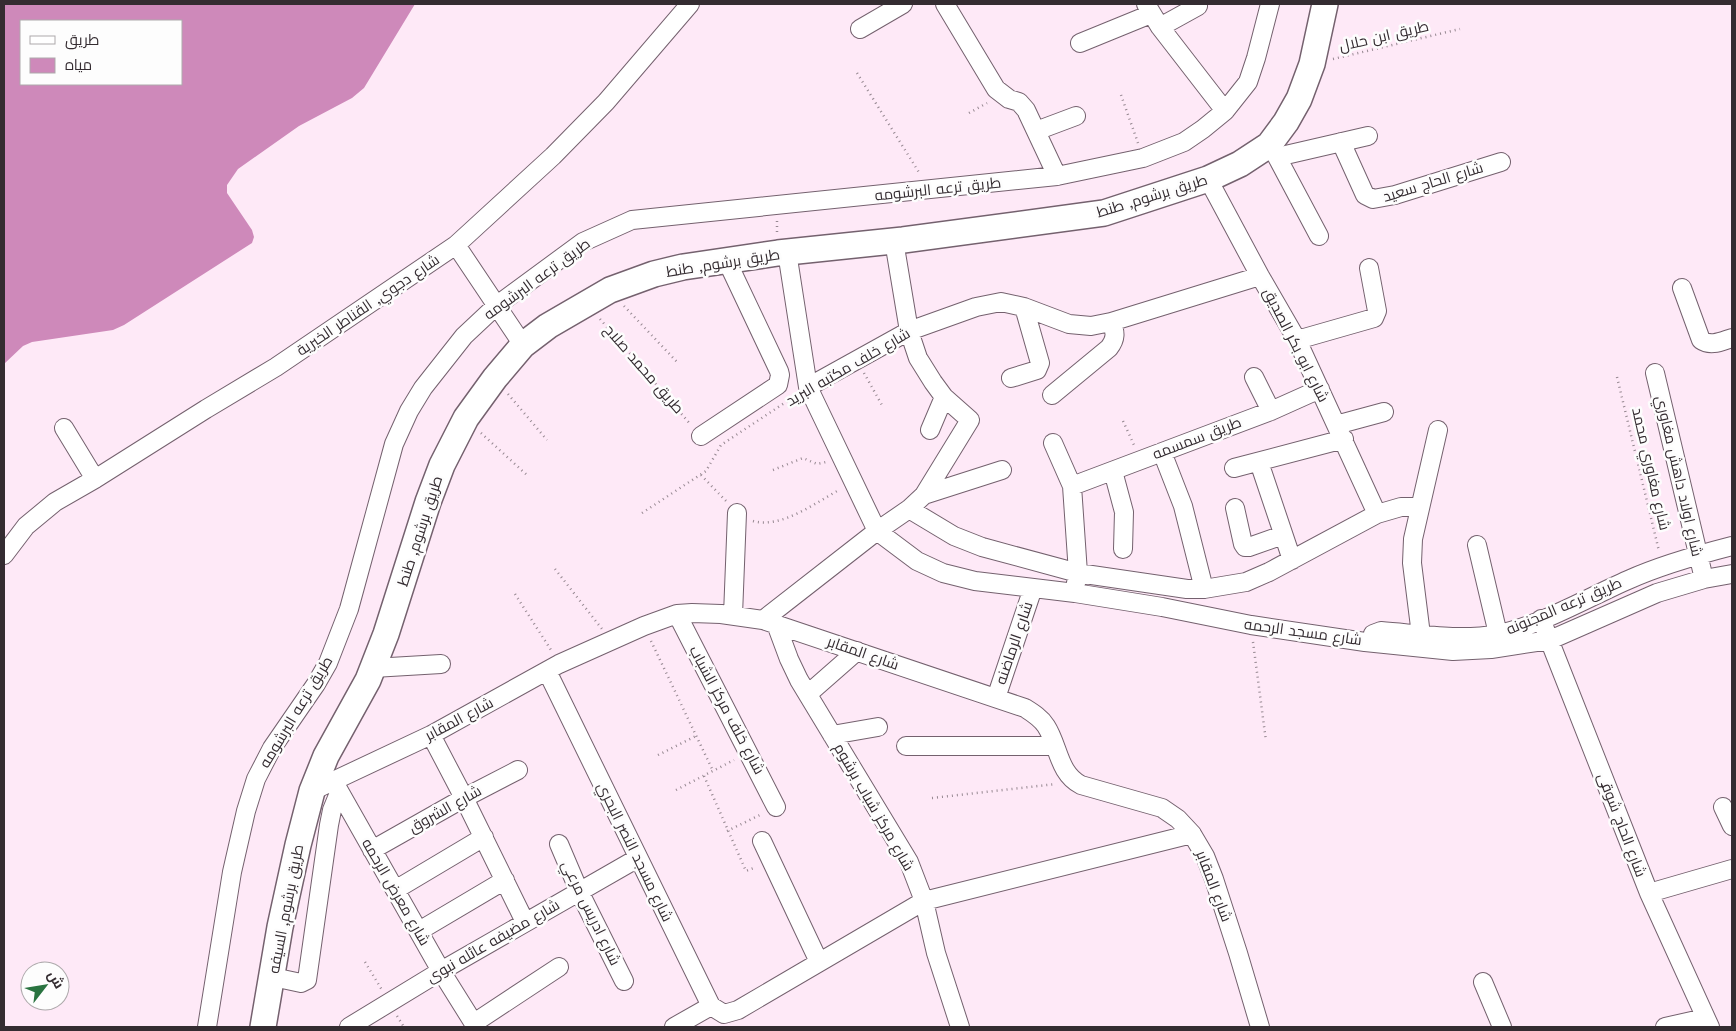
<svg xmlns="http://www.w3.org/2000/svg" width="1736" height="1031" viewBox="0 0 1736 1031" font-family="'Work Sans',Cairo,sans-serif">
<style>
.water{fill:#ce89ba;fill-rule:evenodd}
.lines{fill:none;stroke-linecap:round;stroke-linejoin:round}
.street-casing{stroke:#74616e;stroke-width:20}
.secondary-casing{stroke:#74616e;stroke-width:28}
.path{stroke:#978992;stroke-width:2.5;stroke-dasharray:1 4;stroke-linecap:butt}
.street{stroke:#fff;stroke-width:18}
.secondary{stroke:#fff;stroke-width:25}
.labels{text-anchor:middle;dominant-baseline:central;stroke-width:5;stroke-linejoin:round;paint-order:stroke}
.street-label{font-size:15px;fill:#342c31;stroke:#fdfdfd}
</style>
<rect width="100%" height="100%" fill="#fee9f7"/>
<path class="water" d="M4,4H415L364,88L352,98L299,126L238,169L227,185V193L252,230L254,237L252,243L124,325L113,330L32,342L23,346L4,364ZM21,21H181V84H21Z"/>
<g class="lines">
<defs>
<path id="street" d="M945,4L996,89L1009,99L1019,102L1026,110L1057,176
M1146,4L1160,27L1225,111
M1160,27L1198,6
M860,29L903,4
M1080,43L1151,14
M1036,131L1076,116
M1341,142L1365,195L1373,199L1395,195L1501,162
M1269,145L1277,157L1319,236
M1277,157L1368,136
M1208,179L1260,276L1297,340L1377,514
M456,245L523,345
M787,252L808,387L877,531L917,561L943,573L975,581L1075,593L1162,607L1251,625L1365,642L1453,651L1491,649L1550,640L1657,593L1704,579L1732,574
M1682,288L1701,340C1711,347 1722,341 1732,338
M1297,340L1374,318L1377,311L1369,268
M1655,373L1704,579
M1254,377L1271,411
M1011,378L1037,370L1040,363L1024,307
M808,387L909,331L976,307L1001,302L1024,307L1069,324L1091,326L1111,322L1260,276
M1052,395L1109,348C1116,339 1116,332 1111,322
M1336,425L1384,412
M64,428L95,479
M930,430L944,397
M701,436L778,385L780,375L779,371L726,259
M1053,443L1072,486L1078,573L1076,583
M1162,452L1183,506L1204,589
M1259,462L1292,560
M1234,468L1344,439
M1113,471L1124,512L1123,549
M1072,486L1271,411L1320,389
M924,495L1002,470
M1235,508L1243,544L1245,547H1249L1283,535
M909,509L954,536L982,547L1078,573L1187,589H1204L1246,582L1269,572L1377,514L1401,507H1419
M1477,545L1498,634
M4,555L26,526L55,502L95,479L206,409L276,367L456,245L553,156L606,102L690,4
M677,614L776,807
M733,615L737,513
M1541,619L1649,893L1710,1027
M763,620L877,531L909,509L924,495L970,420L944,397L933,382L918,358L909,331L894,241
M776,624L789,659L799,680L909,862L924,901L936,953L960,1027
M1373,634L1381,631C1420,634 1459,641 1498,634C1539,626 1589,597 1628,580C1661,565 1697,555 1732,546
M1421,635L1412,563L1413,539L1438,430
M373,668L441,664
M547,671L711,1006L724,1014L738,1010L924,901L1192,834
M808,694L857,651
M996,698L1033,588
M431,735L464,798L525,922
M832,735L878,727
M906,746H1054
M334,782L441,971L476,1027
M312,791L431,735L559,664L644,626L677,614L692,613L721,614L763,620L1025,708C1033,713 1041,718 1046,726C1059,746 1058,773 1081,785L1162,808L1178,819L1192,834L1205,856L1214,879L1238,953L1260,1027
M1723,807L1732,826
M762,841L819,962
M559,844L579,891L624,981
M372,850L464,798L518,770
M395,890L484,837
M1649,893L1732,869
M419,931L505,880
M273,977L301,983L307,980L329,825L332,810L339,793
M1483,982L1502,1027
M474,1023L559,967
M207,1027L232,872L246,811L256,779L272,748L316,684L328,663L349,609L394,444L409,411L423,388L464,336L496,306L583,242L632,220L1057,176L1143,158L1184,142L1203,129L1225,111L1248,82L1256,58L1270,4
M349,1027L441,971L638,858
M674,1027L711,1006
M1665,1027L1705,1018"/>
<path id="secondary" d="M263,1027L280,927L298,845L312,791L326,756L368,680L386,634L428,502L442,465L466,418L495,378L523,345L548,326L610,290L654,274L683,267L778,253L903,240L1104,213L1208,179L1240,164L1269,145L1286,122L1299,99L1312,64L1325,4"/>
</defs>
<use href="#street" class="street-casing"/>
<use href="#secondary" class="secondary-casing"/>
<path class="path" d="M1333,59L1460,29
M857,73L920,174
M1121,95L1138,143
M969,113L987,103
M777,221V233
M624,306L678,363
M600,319L691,425
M864,373L883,407
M1617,377L1659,551
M508,394L547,440
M1123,421L1134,445
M481,433L528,476
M773,470L803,458L817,464L826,462
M701,475L727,502
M642,513L706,471L721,445L795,396
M753,521C781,529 815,503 839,490
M555,569L602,629
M515,594L551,650
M651,641L713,771
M1253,642L1266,741
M658,755L696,736
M704,776L746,871L756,867
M676,790L734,760
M932,798L1056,784
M727,831L762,814
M365,962L382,990
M397,1016L404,1027"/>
<use href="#street" class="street"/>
<use href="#secondary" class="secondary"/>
</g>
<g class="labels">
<g class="street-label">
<text transform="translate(1384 36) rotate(-13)">طريق ابن حلال</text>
<text transform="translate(1433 182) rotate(-17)">شارع الحاج سعيد</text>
<text transform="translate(938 189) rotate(-6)">طريق ترعه البرشومه</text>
<text transform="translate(1152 196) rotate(-17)">طريق برشوم, طنط</text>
<text transform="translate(723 263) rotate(-9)">طريق برشوم, طنط</text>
<text transform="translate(537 279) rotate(-36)">طريق ترعه البرشومه</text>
<text transform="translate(368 305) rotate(-34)">شارع دجوي, القناطر الخيرية</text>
<text transform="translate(1296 345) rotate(63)">شارع ابو بكر الصديق</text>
<text transform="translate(848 367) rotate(-30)">شارع خلف مكتبه البريد</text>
<text transform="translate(644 369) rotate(49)">طريق محمد صلاح</text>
<text transform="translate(1197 438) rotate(-21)">طريق سمسمه</text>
<text transform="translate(1651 469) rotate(77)">شارع مغاوري محمد</text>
<text transform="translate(1679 476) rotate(77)">شارع اولاد داهش مغاوري</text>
<text transform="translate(420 531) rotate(-72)">طريق برشوم, طنط</text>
<text transform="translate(1564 606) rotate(-23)">طريق ترعه المجنونه</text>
<text transform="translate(1303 632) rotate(8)">شارع مسجد الرحمه</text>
<text transform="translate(1014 643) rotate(-71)">شارع الرماضنه</text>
<text transform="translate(863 653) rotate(19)">شارع المقابر</text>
<text transform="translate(727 710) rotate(62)">شارع خلف مركز الشباب</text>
<text transform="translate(296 712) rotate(-59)">طريق ترعه البرشومه</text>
<text transform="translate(459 719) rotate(-28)">شارع المقابر</text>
<text transform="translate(874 807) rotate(60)">شارع مركز شباب برشوم</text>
<text transform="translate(445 809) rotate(-29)">شارع الشروق</text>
<text transform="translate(1622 825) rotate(69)">شارع الحاج شوقى</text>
<text transform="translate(635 852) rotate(64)">شارع مسجد النصر البحري</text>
<text transform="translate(1214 886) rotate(69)">شارع المقابر</text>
<text transform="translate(396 892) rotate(60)">شارع معرض الرحمه</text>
<text transform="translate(286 909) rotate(-79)">طريق برشوم, السيفه</text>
<text transform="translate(591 913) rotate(64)">شارع ادريس مرعي</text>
<text transform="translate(493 941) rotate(-30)">شارع مضيفه عائله نبوى</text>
</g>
</g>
<rect width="1736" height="1031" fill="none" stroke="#342c31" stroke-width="10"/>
<rect x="20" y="20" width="162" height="65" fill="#fdfdfd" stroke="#ada9ab"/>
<rect x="30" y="36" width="25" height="8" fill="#ffffff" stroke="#ada9ab"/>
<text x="65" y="45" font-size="15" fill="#342c31">طريق</text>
<rect x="30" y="58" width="25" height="15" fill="#ce89ba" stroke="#ada9ab"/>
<text x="65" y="70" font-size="15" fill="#342c31">مياه</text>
<g transform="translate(45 986) rotate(59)"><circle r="24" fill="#fdfdfd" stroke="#ada9ab"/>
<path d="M0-4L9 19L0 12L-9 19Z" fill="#297340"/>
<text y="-8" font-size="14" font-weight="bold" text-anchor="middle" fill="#342c31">ش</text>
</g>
</svg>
